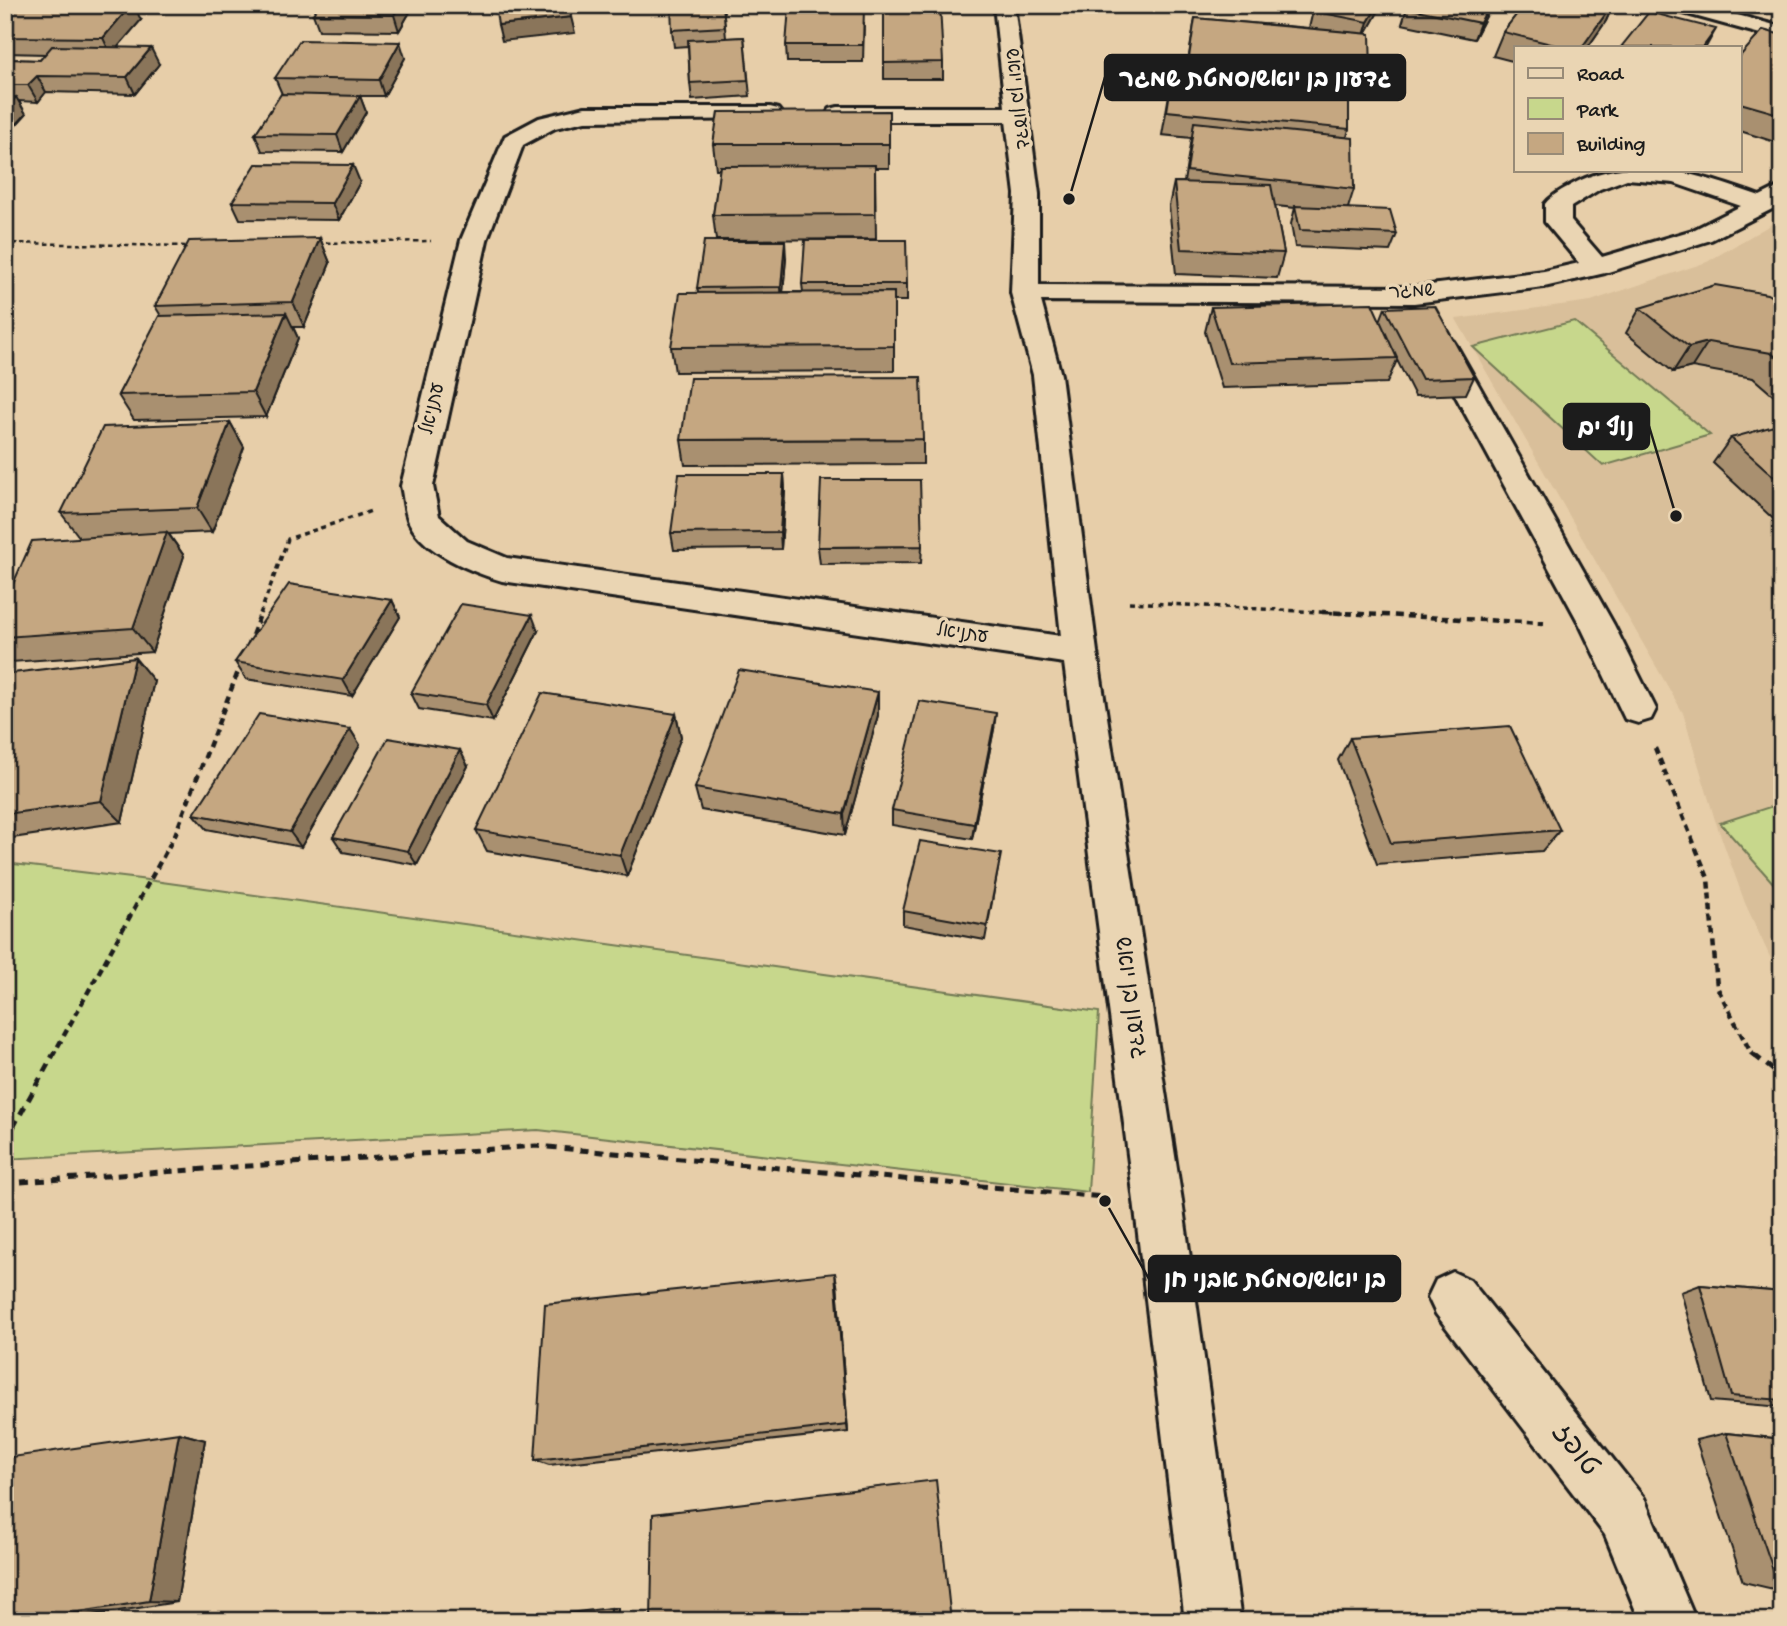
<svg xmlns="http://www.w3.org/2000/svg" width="1787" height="1626" viewBox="0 0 1787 1626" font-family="'Gochi Hand','Playpen Sans Hebrew',sans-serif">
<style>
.built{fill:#d9bf9a}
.green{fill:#c7d78c;stroke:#727a54;stroke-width:2}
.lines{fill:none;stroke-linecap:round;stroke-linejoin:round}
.minor-casing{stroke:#1c1c1c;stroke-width:6}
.path-far3{stroke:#1c1c1c;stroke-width:2.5;stroke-dasharray:4.5 3.5;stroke-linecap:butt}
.path-far2{stroke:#1c1c1c;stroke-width:3.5;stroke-dasharray:5 4.5;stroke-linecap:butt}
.path-far1{stroke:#1c1c1c;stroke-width:4.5;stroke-dasharray:7 5;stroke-linecap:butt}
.path{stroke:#1c1c1c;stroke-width:5;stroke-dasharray:9 7;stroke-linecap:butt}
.minor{fill:#ead5b3;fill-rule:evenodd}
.wall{fill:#a9906f;stroke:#1c1c1c;stroke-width:2}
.shaded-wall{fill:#8a755a;stroke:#1c1c1c;stroke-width:2}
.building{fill:#c5a781;stroke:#1c1c1c;stroke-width:2}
.labels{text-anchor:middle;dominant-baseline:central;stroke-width:7;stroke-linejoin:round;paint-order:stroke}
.far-street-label{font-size:19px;fill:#1c1c1c;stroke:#ead5b3}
.street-label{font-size:23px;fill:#1c1c1c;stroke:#ead5b3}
.near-street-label{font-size:28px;fill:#1c1c1c;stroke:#ead5b3}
.leader{fill:none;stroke:#1c1c1c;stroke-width:2.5}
.callout-dot{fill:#1c1c1c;stroke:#ead5b3;stroke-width:2.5}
.callout{fill:#1c1c1c;stroke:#1c1c1c;stroke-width:2.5}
.callout-label{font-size:24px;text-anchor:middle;font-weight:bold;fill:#fff}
</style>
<rect width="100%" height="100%" fill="#e7cea9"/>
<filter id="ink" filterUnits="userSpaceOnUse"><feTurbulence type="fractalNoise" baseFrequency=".0143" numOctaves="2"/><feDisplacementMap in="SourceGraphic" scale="14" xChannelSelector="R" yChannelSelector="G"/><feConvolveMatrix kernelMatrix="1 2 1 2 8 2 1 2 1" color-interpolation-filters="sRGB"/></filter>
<g filter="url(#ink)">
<path class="built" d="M1782,218V983L1745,903L1715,820L1683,713L1456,319L1591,301L1707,262Z"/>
<path class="green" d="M1574,321L1710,435L1603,466L1473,347Z
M1782,803V893L1720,823Z
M5,863L140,879L1099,1012L1088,1192L538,1130L5,1159Z"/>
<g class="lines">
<defs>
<path id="minor" d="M994,5H1014L1039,194V285L1414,287L1544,271L1579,263L1545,222V204C1552,195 1562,190 1571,185C1632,151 1699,175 1760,196L1782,185V204L1711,240L1605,273L1544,287L1414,303L1041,301L1061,375L1097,652L1182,1201L1241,1621H1185L1134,1201L1064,663L502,581C473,572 424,553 410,524C404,513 404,498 401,486L461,240L505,136L539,118L585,107H770L778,109L782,114L778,119L585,121L555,128L523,145L487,240L433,486L439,516L467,541L507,558L1061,636L1033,375L1011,293L1015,194L1006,121H838L830,119L826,114L830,109L838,107H1005ZM1627,179L1674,183L1741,206L1693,230L1602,257L1571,221V207L1600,189Z
M1666,5H1700L1782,27V40L1669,9Z
M1443,338L1453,341L1457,347L1614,625L1656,709L1651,719L1638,723L1625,719L1580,625L1429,347L1433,341Z
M1453,1272L1470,1280L1644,1498L1696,1621H1640L1605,1535L1436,1314L1428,1297L1436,1280Z"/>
</defs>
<use href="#minor" class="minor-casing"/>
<path class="path-far3" d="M5,243L190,246
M318,243L431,241"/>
<path class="path-far2" d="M1129,602L1356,614
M260,614L288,539L374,510"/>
<path class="path-far1" d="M1322,612L1544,623
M248,646L261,612
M1655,748L1708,878L1717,987L1751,1053L1756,1057
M52,1057L175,835L241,664"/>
<path class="path" d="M1754,1055L1782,1077
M5,1142L53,1055
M5,1183L536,1146L1103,1197"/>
<use href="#minor" class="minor"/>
</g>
<path class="wall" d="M414,5L399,31L319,30L313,14Z
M723,5L726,38L744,37L750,96L692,100L690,83L688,46L674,47L672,30Z
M884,5L943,62V79H884Z
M1238,5H1279L1276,11Z
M1317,5H1382L1366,33L1371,74L1363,99L1349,97V129L1347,137L1354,189L1348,208L1397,234L1390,251L1295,247L1291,224L1295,208L1275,206L1284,253L1277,278L1176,274L1169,206L1174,182H1184L1191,138L1162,135L1173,72L1186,74L1195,18L1309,28L1313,11Z
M1492,5L1474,39L1402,24L1407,8Z
M1524,5H1613L1606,21L1588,47H1516V62L1493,56L1503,32Z
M5,13L141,20L117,47L159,64L135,94L46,92L38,102L19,101L26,114L5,137V59L40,60L45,54L5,53Z
M864,23L863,62H787L786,45Z
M1782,35V133L1775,142L1740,131V56Z
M405,58L384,96H360L366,112L343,152L262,151L255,134L282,94L275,78Z
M889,111V168H875L876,239L716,240L713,215L720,169H716L713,144Z
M360,182L339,220L240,219L232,202Z
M320,238L330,263L304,327H293L298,338L266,417L134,420L118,395L161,316L155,306Z
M786,258L783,292H803L802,284H907V301H894V371L675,372L671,347L698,292L697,288Z
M1779,301H1782V403L1753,378L1692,367L1673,372L1626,333L1640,308Z
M1211,307L1380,321L1385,308L1474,377L1466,394L1415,396L1397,360L1387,383L1222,388L1205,332Z
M230,422L244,447L212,532L169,534L184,556L152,652L11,662L5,655V602L80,538L61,513Z
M1782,429V527L1713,463L1731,438Z
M923,439V464L685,465L681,440Z
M784,474L785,491L781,549L674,550L671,533Z
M922,546L921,563L820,564L818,547Z
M392,600L400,617L352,696L246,679L235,662Z
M538,631L493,721L419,709L411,693Z
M5,674L154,681L122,822L5,839Z
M878,692V715L845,835L701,810L695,788Z
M676,714L681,737L627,876L487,851L476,830Z
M350,729L360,745L301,847L207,829L194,814Z
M994,729L972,839L892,825V810Z
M1350,738L1560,830L1542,851L1377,864L1338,760Z
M468,766L417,865L343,852L333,837Z
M998,869L985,940L903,925V911Z
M837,1284L848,1432L549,1465L535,1460Z
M1700,1285L1782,1292V1407L1711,1401L1681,1292Z
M179,1433L205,1440L177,1602L53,1621H5Z
M1726,1433L1782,1439V1591L1743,1582L1696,1440Z"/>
<path class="shaded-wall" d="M131,5H134L141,20L111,55L103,38Z
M400,5H414L399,31L394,15Z
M1378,5H1382L1363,39L1368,22Z
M1489,5H1492L1474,39L1480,23Z
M1612,5H1613L1606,21L1588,47H1582Z
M571,17L575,33L502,41L498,25Z
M1716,29L1706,47H1703Z
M400,42L405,58L384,96L379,80Z
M151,48L159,64L135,94L127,77Z
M37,76L46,92L38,102L28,85Z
M360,96L366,112L343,152L337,135Z
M16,97L26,114L5,137V109Z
M353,165L360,182L339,220L332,203Z
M320,238L330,263L304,327L293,302Z
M785,241L786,258L782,305L781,287Z
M5,258L10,265L5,271Z
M286,313L298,338L266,417L253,392Z
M1708,342L1692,367L1673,372L1689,347Z
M230,422L244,447L212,532L197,508Z
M784,474L785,491L781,549L780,532Z
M167,532L184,556L152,652L133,628Z
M392,600L400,617L352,696L343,680Z
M532,615L538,631L493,721L486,705Z
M135,658L154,681L122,822L101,801Z
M878,692V715L845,835L844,814Z
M996,713L994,729L972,839L974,824Z
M676,714L681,737L627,876L620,855Z
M350,729L360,745L301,847L290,832Z
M460,750L468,766L417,865L408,851Z
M835,1273L837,1284L848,1432L847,1425Z
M179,1433L205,1440L177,1602L149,1601Z
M611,1608H618V1621H610Z"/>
<path class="building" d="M13,5H131L103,38L5,37V13Z
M319,5H400L394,15L313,14Z
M495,5H569L571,17L498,25Z
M671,5H723L725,27L672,30Z
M884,5H940L943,62L884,63Z
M1317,5H1378L1368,22L1313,11Z
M1409,5H1489L1480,23L1407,8Z
M1524,5H1612L1582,47H1563L1503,32Z
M789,7H864L863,45H786Z
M1649,12L1716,29L1703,47H1621Z
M1195,18L1370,34L1371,74L1189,57Z
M1763,30L1782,35V115L1740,103V56Z
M744,37L748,80L690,83L688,40Z
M300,40L400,42L379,80L275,78Z
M52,46L151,48L127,77L37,76L28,85H5V59L40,60Z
M1173,72L1349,89V129L1167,111Z
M281,94L360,96L337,135L255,134Z
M5,97H16L5,109Z
M889,111V144H713L718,112Z
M1194,122L1353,138L1354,189L1187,171Z
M256,164L353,165L332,203L232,202Z
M875,165V214L713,215L720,166Z
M1174,182L1271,185L1284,253L1181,249Z
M1295,206L1390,210L1397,234L1300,230Z
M320,238L293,302L155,306L189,241Z
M805,240H906L907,284H802Z
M704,241H785L781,287L697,288Z
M1715,285L1767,294L1779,301H1782V362L1771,353L1708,342L1689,347L1640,308Z
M894,292V346L671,347L680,293Z
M1372,303L1397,358L1229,363L1211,307Z
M1435,306L1474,377L1422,379L1385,308Z
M286,313L253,392L118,395L159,316Z
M921,377L923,439L681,440L690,378Z
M230,422L197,508L61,513L103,427Z
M1777,425L1782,429V484L1731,438Z
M679,474H784L780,532L671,533Z
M821,480H920L922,546L818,547Z
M167,532L133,628L5,637V602L32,541Z
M289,584L392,600L343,680L235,662Z
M461,604L532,615L486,705L411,693Z
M135,658L101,801L5,814V674Z
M739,670L878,692L844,814L695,788Z
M542,693L676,714L620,855L476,830Z
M919,701L996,713L974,824L892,810Z
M259,714L350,729L290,832L194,814Z
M1510,726L1560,830L1391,843L1350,738Z
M388,738L460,750L408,851L333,837Z
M920,841L1001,854L987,926L903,911Z
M835,1273L847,1425L535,1460L545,1304Z
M1700,1285L1782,1292V1400L1731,1396Z
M179,1433L149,1601L22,1621H5V1458Z
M1726,1433L1782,1439V1582L1777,1581Z
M936,1480L951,1621H651L653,1514Z
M611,1608L610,1621H502Z"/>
</g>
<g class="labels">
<g class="far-street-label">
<text transform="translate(1016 99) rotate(83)">גדעון בן יואש</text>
<text transform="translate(1412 293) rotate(-4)">שמגר</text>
<text transform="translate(434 409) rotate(-77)">עתניאל</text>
<text transform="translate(962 635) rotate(8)">עתניאל</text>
</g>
<g class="street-label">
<text transform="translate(1129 998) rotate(82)">גדעון בן יואש</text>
</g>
<g class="near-street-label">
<text transform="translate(1574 1451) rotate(52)">טופז</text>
</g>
</g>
<path class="leader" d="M1069 199L1105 77M1676 516L1649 426M1105 1201L1149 1279"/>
<g class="callout-dot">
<circle cx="1069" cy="199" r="7"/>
<circle cx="1676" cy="516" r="7"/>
<circle cx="1105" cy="1201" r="7"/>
</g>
<g class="callout">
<rect x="1105" y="55" width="300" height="45" rx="7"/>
<rect x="1564" y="404" width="85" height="45" rx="7"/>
<rect x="1149" y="1256" width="251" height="45" rx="7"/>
</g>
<g class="callout-label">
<text x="1255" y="86">גדעון בן יואש/סמטת שמגר</text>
<text x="1606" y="435">נוף ים</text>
<text x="1275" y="1287">בן יואש/סמטת אבני חן</text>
</g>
<rect width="1787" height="1626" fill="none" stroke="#ead5b3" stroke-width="28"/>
<rect x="14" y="14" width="1759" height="1598" fill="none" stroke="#1c1c1c" stroke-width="2.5" filter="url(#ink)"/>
<rect x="1514" y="46" width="228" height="126" fill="#ead5b3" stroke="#988b77" stroke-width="2"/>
<rect x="1528" y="68" width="35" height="10" fill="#ead5b3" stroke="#988b77" stroke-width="2"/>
<text x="1577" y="80" font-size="21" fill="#1c1c1c">Road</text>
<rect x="1528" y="98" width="35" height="21" fill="#c7d78c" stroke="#988b77" stroke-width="2"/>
<text x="1577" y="116" font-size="21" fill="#1c1c1c">Park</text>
<rect x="1528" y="133" width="35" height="21" fill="#c5a781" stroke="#988b77" stroke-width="2"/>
<text x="1577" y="150" font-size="21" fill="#1c1c1c">Building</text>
</svg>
